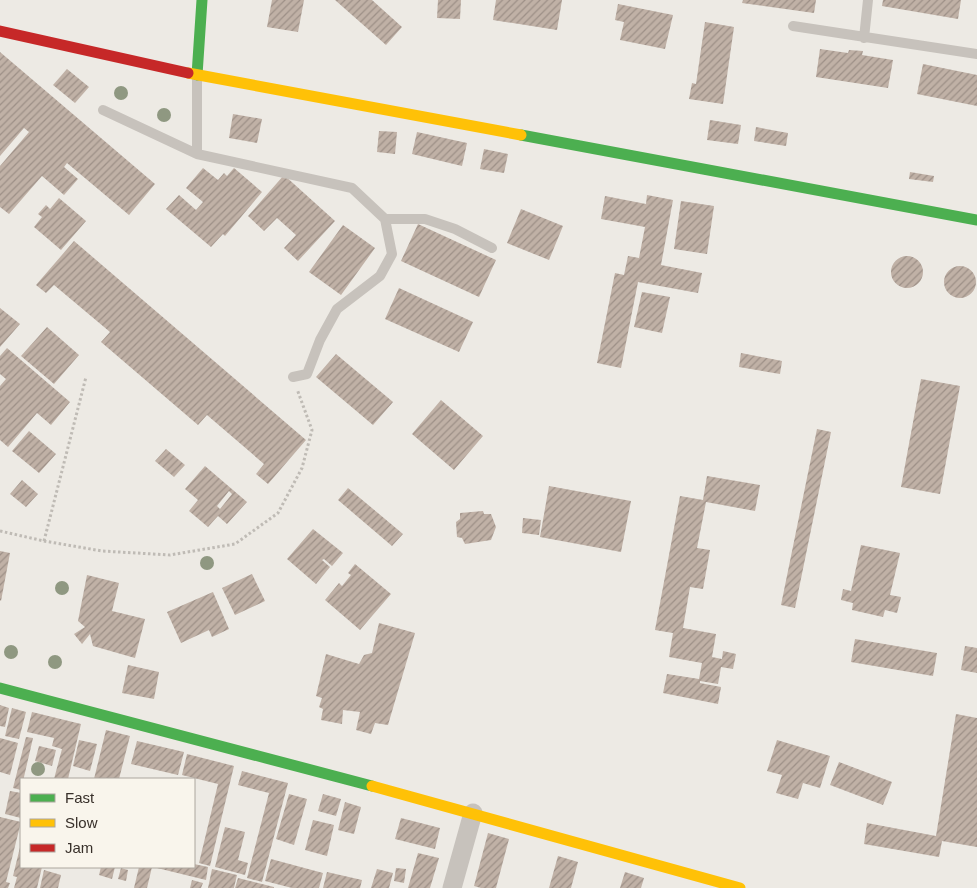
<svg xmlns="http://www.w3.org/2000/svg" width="977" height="888" viewBox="0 0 977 888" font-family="Helvetica,sans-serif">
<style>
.building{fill:url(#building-hatch);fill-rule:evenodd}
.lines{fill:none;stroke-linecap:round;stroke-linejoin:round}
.path{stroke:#bfbbb5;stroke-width:3;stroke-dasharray:2.5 2.5;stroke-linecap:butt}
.lane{stroke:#c7c2bc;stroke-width:10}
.street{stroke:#c7c2bc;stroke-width:19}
.fast{stroke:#4caf50;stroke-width:11}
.slow{stroke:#ffc107;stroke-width:11}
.jam{stroke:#c62828;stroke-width:11}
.tree{fill:#8f9881}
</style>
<defs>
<pattern id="building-hatch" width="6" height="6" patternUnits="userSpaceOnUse" patternTransform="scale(1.25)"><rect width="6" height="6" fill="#c0b1a6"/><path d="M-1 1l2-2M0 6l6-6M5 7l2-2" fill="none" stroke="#9d9087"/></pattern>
</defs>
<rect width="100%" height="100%" fill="#edeae4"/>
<path class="building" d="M272,0H304L298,32L267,27Z
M335,0H372L402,27L386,45Z
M438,0H461L460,19L437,18Z
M496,0H562L557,30L493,20Z
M743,0H816L814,13L742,3Z
M883,0H961L958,19L882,6Z
M618,4L673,15L665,49L620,40L624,22L615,20Z
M705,22L734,27L723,104L689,99L692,83L696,84Z
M820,49L848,53L849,50L863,51L862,55L893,60L888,88L816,77Z
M0,52L155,184L129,215L67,163L64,167L78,179L64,195L42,176L9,214L0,207V166L29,132L24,128L0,156Z
M923,64L977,75V106L917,94Z
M67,69L89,87L75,103L53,85Z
M233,114L262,119L257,143L229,138Z
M710,120L741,125L738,144L707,140Z
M756,127L788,133L786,146L754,141Z
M379,131L397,132L395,154L377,152Z
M417,132L467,143L462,166L412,154Z
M484,149L508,154L504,173L480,169Z
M203,168L218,180L224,173L227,176L234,168L262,192L225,236L223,234L211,247L166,209L179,195L196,210L203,202L186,188Z
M910,172L934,176L933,182L909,179Z
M284,175L335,221L298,261L284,248L296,235L277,218L264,231L248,216Z
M647,195L673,200L661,265L702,273L698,293L638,282L621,368L597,363L615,273L624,275L628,256L639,258L645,227L601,219L605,196L646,204Z
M59,198L86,221L61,250L34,227L42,217L38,214L46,205L50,209Z
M681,201L714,206L707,254L674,249Z
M521,209L563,226L549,260L507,243Z
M418,224L496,260L479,297L401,261Z
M343,225L375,248L341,295L309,272Z
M74,241L306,440L268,484L256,474L264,464L207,415L198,425L101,342L110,332L54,285L46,293L36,285Z
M891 272a16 16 0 1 1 32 0a16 16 0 1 1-32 0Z
M944 282a16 16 0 1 1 32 0a16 16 0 1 1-32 0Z
M399,288L473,322L459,352L385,319Z
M642,292L670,297L662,333L634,327Z
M0,308L20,324L0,347Z
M47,327L79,355L54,384L21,356Z
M7,348L70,402L51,425L37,413L8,447L0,440V386L6,379L0,374V356Z
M741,353L782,361L780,374L739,367Z
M336,354L393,402L373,425L316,377Z
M921,379L960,386L940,494L901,487Z
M441,400L483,436L454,470L412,434Z
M817,429L831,432L795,608L781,605Z
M29,431L56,454L39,473L12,451Z
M166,449L185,465L174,477L155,461Z
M205,466L247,502L227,524L218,516L208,527L189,511L198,500L185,489ZM229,491L232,494L220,509L217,506Z
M707,476L760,485L755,511L706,502L697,548L710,550L703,589L690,587L683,628L716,634L712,657L722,659L723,651L736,654L733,669L721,667L718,684L700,681V683L721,687L718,704L663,693L667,674L699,679L702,663L669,657L673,633L655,630L680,496L703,500Z
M22,480L38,494L26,507L10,494Z
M549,486L631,501L621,552L540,537Z
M348,488L403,534L392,546L338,500Z
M483,511L484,514H491L496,527L491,540L465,544L462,538L457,537L456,522L460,519V513Z
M523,518L541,520L539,535L522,533Z
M313,529L343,553L332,566L324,559L322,560L330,567L316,584L287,559Z
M861,545L900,553L890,595L901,597L897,613L885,610L883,617L852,610L853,603L841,600L843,589L851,591Z
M0,551L10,553L1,601L0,600Z
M355,564L391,594L360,630L325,600L339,583L342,586L351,575L348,573Z
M252,574L265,601L235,615L222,588Z
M87,575L119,583L112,611L145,619L135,658L93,646L90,634L82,644L74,634L85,627L78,621Z
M213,592L229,629L212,637L209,630L181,643L167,612Z
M379,623L415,633L388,725L375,723L371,734L356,730L360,712L343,710L342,724L321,720L323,709L319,707L322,698L316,696L326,654L359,664L364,655L372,653Z
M855,639L937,653L933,676L851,662Z
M965,646L977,648V673L961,670Z
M128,665L159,672L154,699L122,693Z
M0,705L9,708L5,727L0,726Z
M12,708L26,712L19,739L5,736Z
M32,712L81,724L68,779H54L62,749L52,746L54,738L27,732Z
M956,714L977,718V847L942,841L939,857L864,844L867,823L936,836Z
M106,730L130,736L119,779H94Z
M26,737L33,738L21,790L13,788Z
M0,738L18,743L10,775L0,772Z
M79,740L97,744L90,771L73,766Z
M777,740L830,756L820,788L803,783L798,799L776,793L782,775L767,771Z
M137,741L184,752L178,775L131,764Z
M39,746L56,750L52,766L35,761Z
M187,754L234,766L210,866L199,863L218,784L182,775Z
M839,762L892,782L883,805L830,785Z
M242,771L288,783L262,882L247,878L269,793L238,785Z
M10,791L21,793V818L5,814Z
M289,794L307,799L294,845L276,839Z
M323,794L341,799L336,816L318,811Z
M345,802L361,807L354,834L338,830Z
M0,817L21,822L6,882L10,883L8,888H0Z
M401,818L440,828L435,849L395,839Z
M313,820L334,825L327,856L305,850Z
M225,827L245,832L238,860L248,863L245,875L215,867Z
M488,833L509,839L496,888H481L474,886Z
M21,843V867H42L37,888H14L17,877L13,876Z
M418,853L439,858L430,888H408Z
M558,856L578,862L571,888H549Z
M271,859L323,873L319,888H292L265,881Z
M194,864L208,867L206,880L157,868L194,867Z
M101,867H115L112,879L99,875Z
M139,867H152L147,888H134Z
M121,868L128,870L126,881L118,879Z
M396,868L406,869L404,883L394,881Z
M212,869L237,875L234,888H208Z
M377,869L393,873L389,888H371Z
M44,870L61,875L58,888H40Z
M327,872L362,880L360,888H323Z
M625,872L644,878L641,888H620Z
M238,878L274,887V888H235Z
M192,880L203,883L201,888H190Z"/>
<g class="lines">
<path class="path" d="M0,531L44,541L102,551L170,555L235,544L278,513L302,468L312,430L297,389
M44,541L86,377"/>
<path class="lane" d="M793,26L977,54
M864,38L868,0
M197,76V154
M103,110L197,154L352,188L385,219L392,254L380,276L337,309L320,340L307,374L293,377
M385,219H425L455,229L492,248"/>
<path class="street" d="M452,888L473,813"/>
<path class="fast" d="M197,75L202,0
M521,135L977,220
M0,688L372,786"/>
<path class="slow" d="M188,73L521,135
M372,786L740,888"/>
<path class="jam" d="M0,31L188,73"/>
</g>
<g class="tree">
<circle cx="121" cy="93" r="7"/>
<circle cx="164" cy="115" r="7"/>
<circle cx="207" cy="563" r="7"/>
<circle cx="62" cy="588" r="7"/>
<circle cx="11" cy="652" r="7"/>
<circle cx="55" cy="662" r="7"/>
<circle cx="38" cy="769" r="7"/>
</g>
<rect x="20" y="778" width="175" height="90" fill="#f9f5ec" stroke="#aca69e"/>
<rect x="30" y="794" width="25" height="8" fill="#4caf50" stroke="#aca69e"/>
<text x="65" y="803" font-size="15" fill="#38302a">Fast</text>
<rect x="30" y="819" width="25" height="8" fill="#ffc107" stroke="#aca69e"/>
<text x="65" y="828" font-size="15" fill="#38302a">Slow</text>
<rect x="30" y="844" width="25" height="8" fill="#c62828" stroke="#aca69e"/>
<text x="65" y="853" font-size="15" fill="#38302a">Jam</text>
</svg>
